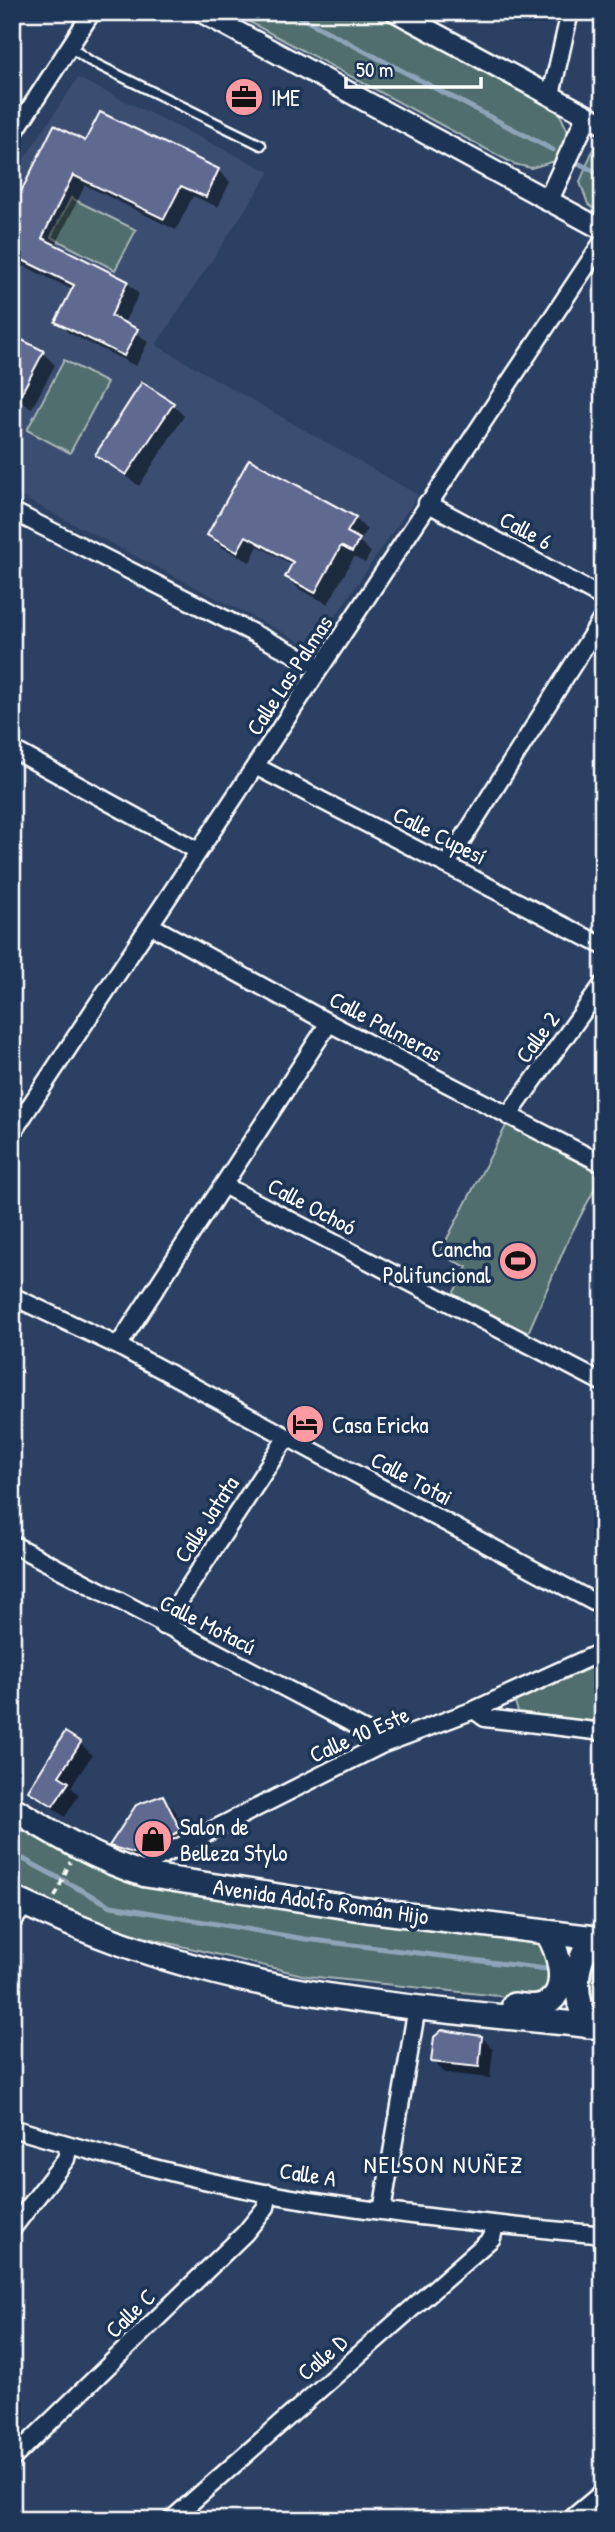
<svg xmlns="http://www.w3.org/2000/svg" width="615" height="2532" viewBox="0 0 615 2532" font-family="'Patrick Hand',sans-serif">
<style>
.built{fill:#3b4d71}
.green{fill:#506e6d;stroke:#a8b6b6;stroke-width:2}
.shadow{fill:#0007}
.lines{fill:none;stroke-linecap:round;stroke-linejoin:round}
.stream{stroke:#8ea4b8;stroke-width:5}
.building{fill:#616a91;stroke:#fff;stroke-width:2}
.service-casing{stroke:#fff;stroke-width:13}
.minor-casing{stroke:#fff;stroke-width:21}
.tertiary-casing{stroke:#fff;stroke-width:24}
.secondary-casing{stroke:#fff;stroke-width:28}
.path{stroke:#fff;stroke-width:3.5;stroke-dasharray:7 5;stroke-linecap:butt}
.service{stroke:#1d3557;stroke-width:8}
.minor{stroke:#1d3557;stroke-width:16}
.tertiary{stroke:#1d3557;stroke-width:19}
.secondary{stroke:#1d3557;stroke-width:23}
.labels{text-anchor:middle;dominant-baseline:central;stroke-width:7;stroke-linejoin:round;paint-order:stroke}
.poi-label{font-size:23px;fill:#fff;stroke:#1d3557;text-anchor:start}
.street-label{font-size:23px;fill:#fff;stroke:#1d3557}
.neighbourhood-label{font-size:24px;letter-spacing:2px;fill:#fff;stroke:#1d3557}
</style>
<rect width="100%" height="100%" fill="#2b4063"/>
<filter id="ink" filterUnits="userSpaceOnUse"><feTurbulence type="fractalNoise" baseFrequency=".0143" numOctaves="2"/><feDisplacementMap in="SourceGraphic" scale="14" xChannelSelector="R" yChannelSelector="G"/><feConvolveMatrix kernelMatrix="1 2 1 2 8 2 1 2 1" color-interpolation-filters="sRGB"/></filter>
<g filter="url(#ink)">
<path class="built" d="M78,78L270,172L156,345L418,495L317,643L301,642L12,492V177Z"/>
<path class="green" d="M231,12H376L558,110L570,136L555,161L531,168L514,164Z
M603,145V215L588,204L580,182L594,147Z
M71,198L136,230L115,270L51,237Z
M64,360L107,383L70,453L27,430Z
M507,1124L602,1175L569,1238L528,1333L452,1296L467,1267L439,1254Z
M603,1662V1723L518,1712L515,1702Z
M12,1818L79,1855L545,1940L556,1980L537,2000L307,1976L123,1932L12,1885Z
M603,1954V2011C586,1996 587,1970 603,1954Z"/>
<path class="shadow" d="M86,143L218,170L230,182L218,207L193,196L176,230L85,185L55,247L127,282L139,294L124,323L148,342L136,366L69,333L57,322L73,290L12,260V214Z
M43,353L55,365L32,408L12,398Z
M173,405L184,416L139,486L97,454Z
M12,439L17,444L12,454Z
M355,518L367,530L360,542L371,552L365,563L354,557L328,604L299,589L287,577L293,565L258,546L250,562L221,547L209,535Z
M80,1743L92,1755L71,1787L79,1795L65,1817L30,1790Z
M162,1797L174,1809L192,1843L146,1864L123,1857L111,1846Z
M481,2037L493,2049L490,2078L445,2073L433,2061Z"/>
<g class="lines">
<path class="stream" d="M290,12L553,150
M580,164L603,176
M12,1853L111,1906L305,1939L554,1970
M585,1974L603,1976"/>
</g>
<path class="building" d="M100,112L219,169L206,197L181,186L164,219L73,175L42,238L128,281L111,316L138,329L124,356L55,322L74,285L12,255V210L54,125L85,141Z
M12,335L44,351L12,411Z
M142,382L174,403L126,475L95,455Z
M249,459L356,517L347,532L360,539L352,552L341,546L315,593L285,577L293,562L246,536L237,552L207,535Z
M65,1732L81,1742L59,1776L69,1782L53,1806L28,1791Z
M163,1795L181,1831L133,1853L109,1846L136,1805Z
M442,2030L482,2036L479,2067L431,2062L434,2037Z"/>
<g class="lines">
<defs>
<path id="service" d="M70,47L90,61L261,145"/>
<path id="minor" d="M551,95L570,12
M12,136L92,12
M427,503L603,598
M12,511L320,667
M12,749L198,851
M257,767L603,946
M447,864L603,617
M150,925L329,1023L603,1164
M508,1116L603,984
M12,1133L603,241
M223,1185L603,1383
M12,1296L118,1346L603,1607
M118,1346L329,1023
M12,1544L372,1734L381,1745
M163,1626L287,1437
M474,1710L485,1718L603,1732
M146,1875L153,1860L381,1745L474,1710L603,1651
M12,1922L26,1905
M12,2128C96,2153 184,2178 270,2194C380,2214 492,2224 603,2235
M382,2211L417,2007
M12,2229L66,2159L69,2145
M12,2459L245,2233L266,2207L269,2193
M171,2520L492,2238L495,2225"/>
<path id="tertiary" d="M201,12L603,230
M396,12L603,124
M548,201L587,116
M572,2520L603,2494"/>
<path id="secondary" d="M12,1808C56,1835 97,1860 146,1875L367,1910L603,1939
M12,1898C77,1929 148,1955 218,1973C343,2005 474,2013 603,2027
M514,2005C525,2006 537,2009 547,2003C571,1990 558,1950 547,1933
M587,2026C575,1997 571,1962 595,1938"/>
</defs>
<use href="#service" class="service-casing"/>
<use href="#minor" class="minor-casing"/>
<use href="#tertiary" class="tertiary-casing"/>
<use href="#secondary" class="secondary-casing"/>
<path class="path" d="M55,1897L70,1862"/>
<use href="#service" class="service"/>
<use href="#minor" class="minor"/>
<use href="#tertiary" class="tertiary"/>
<use href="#secondary" class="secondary"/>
</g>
</g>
<defs>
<symbol id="office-disc" viewBox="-11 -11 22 22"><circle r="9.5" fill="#ff9aa2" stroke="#1d3557"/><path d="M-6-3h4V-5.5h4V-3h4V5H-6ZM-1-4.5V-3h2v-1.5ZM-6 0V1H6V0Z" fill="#111"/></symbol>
<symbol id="stadium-disc" viewBox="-11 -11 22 22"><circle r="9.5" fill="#ff9aa2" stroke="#1d3557"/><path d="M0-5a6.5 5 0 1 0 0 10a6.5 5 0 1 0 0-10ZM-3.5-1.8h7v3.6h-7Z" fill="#111"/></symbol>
<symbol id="hotel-disc" viewBox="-11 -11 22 22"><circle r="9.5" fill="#ff9aa2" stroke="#1d3557"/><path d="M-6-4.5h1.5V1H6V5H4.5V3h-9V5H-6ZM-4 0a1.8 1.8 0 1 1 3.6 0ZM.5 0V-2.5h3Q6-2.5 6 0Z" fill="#111"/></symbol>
<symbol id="shop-disc" viewBox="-11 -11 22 22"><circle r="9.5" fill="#ff9aa2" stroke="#1d3557"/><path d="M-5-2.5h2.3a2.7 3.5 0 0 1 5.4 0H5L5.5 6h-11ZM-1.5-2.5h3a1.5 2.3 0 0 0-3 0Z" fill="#111"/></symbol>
</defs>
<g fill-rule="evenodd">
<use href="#office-disc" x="222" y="75" width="44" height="44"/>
<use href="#stadium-disc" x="496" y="1239" width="44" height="44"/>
<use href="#hotel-disc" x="283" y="1402" width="44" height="44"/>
<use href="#shop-disc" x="131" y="1817" width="44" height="44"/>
</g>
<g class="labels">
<g class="poi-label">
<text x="271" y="97">IME</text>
<text x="491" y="1248" text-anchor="end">Cancha<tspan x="491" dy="26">Polifuncional</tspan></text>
<text x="332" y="1424">Casa Ericka</text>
<text x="180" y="1826">Salon de<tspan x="180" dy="26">Belleza Stylo</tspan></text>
</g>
<g class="street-label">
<text transform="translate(526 530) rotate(28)">Calle 6</text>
<text transform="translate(289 675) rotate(-57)">Calle Las Palmas</text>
<text transform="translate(440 835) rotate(27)">Calle Cupesí</text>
<text transform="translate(386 1026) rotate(28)">Calle Palmeras</text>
<text transform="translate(537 1037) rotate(-54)">Calle 2</text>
<text transform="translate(312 1206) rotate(28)">Calle Ochoó</text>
<text transform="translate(412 1478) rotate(28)">Calle Totai</text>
<text transform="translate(206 1519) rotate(-57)">Calle Jatata</text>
<text transform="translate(208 1624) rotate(27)">Calle Motacú</text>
<text transform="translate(359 1734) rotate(-24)">Calle 10 Este</text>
<text transform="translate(321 1901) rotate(8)">Avenida Adolfo Román Hijo</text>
<text transform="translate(308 2174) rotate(9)">Calle A</text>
<text transform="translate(130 2313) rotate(-44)">Calle C</text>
<text transform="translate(322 2357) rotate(-41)">Calle D</text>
</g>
<g class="neighbourhood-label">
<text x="444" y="2164">NELSON NUÑEZ</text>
</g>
</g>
<rect width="615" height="2532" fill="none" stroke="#1d3557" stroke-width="42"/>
<rect x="21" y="21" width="573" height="2490" fill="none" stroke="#fff" stroke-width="2.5" filter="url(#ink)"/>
<path d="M346 77v10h135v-10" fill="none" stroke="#ffffff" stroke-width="3.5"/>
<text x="356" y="77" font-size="21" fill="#ffffff" stroke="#1d3557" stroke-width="5" paint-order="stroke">50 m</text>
</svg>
